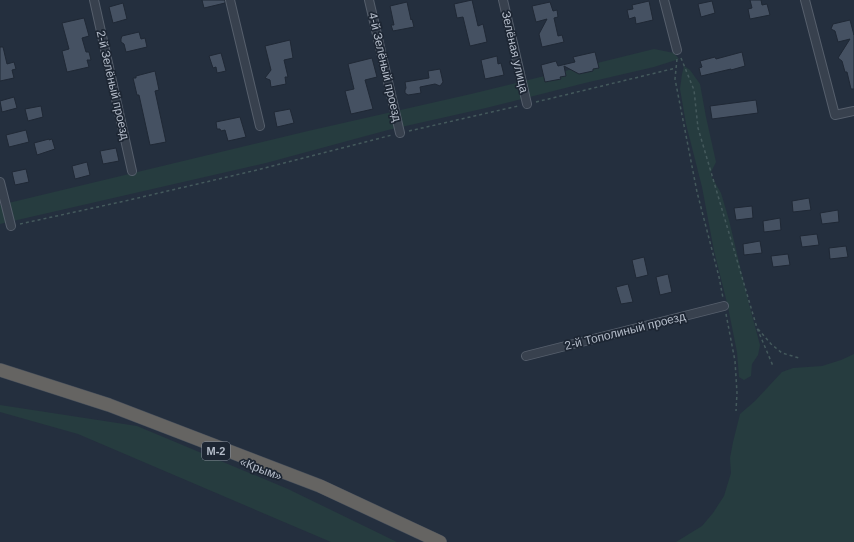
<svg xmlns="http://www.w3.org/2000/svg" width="854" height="542" viewBox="0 0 854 542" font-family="Helvetica,sans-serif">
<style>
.green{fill:#263c3f}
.building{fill:#455162;stroke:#1f2835}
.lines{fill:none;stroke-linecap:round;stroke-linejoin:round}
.minor-casing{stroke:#565f6c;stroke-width:10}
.trunk-casing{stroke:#434c59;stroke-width:14}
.path{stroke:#44595c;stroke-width:1.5;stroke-dasharray:3 3;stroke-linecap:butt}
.minor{stroke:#38414e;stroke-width:8}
.trunk{stroke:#656462;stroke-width:13}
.labels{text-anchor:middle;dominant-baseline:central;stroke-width:3.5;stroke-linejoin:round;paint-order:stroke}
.shield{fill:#1d2633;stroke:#878f9c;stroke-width:1}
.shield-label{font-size:11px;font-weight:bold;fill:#b4bcc9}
.street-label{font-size:12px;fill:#b4bcc9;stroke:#1d2633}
</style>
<rect width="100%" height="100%" fill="#242f3e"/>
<path class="green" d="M654,49L674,53L679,59L654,67L585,83L486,108L388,130L266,163L0,224V205L308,131L471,94Z
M684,66L690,70L700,84L706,117L716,162L710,174L721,193L729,220L749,304L760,345L758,355L752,364L751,376L744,380L739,377L737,352L728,307L714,251L702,187L686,124L680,89L682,74Z
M854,354V542H676L702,526L713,513L724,496L731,473L730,458L733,442L740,414L755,401L782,372L793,368L822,366L841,360Z
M0,405L137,426L288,489L397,542H331L78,434L0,412Z"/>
<path class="building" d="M202,0H225V3L204,8Z
M472,0L478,26L483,24L487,42L470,46L463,17L457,18L454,4Z
M750,0H761L762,5L767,4L770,15L750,19L748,9L752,8Z
M649,1L653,20L636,24L635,17L629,19L627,10L633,9L632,5Z
M712,1L715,13L701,17L698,4Z
M407,2L411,20L412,19L414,27L393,31L391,25H394L390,6Z
M550,2L553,11L557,10L558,17L554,18L558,36L562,35L564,42L542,47L539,34L547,19L536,22L532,6Z
M123,3L127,19L113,23L109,7Z
M84,18L89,36L82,38L86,52H89L91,60H87L89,67L67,72L62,51L69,49L62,23Z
M850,20L854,35V34V89H851L847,72H845L842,61L838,58L850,39L838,42L835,31L831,29L833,24Z
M139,32L141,39L145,38L147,47L126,52L124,44L121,42V39L122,36Z
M290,40L293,58L284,60L288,77H285L286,84L271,87L270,80L265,78L271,70L265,46Z
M0,47H3L7,64L14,62L16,69L12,70L14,78L0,81Z
M595,52L599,68L593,69V71L579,74L564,66L566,76L560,77L561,79L545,82L541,65L556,61L558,66L575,62L573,57Z
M742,52L745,66L731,70V69L701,76L699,68L702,67L700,61L715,57L716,59Z
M221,53L226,71L217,73L216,67L213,68L209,56Z
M497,56L498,64L501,63L504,75L485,79L481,60Z
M372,58L377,77L365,80L373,109L351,114L345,91L354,89L348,64Z
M440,69L443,82L440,86L435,84L420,87L421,93L408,95L405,93V90L406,88L405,82L429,78L428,71Z
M155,71L159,90L155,91L166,142L150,145L139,95H137L133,78H136V76Z
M14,97L17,108L2,112L0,101Z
M756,100L758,113L712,119L710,106Z
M41,106L43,117L28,121L25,109Z
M290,109L294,123L277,127L274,112Z
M240,117L246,137L228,141L225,130L221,131L220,129H217L216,122Z
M26,130L29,142L9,147L6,135Z
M49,139V140L52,139L55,149L37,155L34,143Z
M116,148L119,161L103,164L100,151Z
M87,162L90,175L75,179L72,166Z
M26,169L29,182L15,185L12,172Z
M809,198L811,210L793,212L792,201Z
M752,206L753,218L736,220L734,208Z
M838,210L839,222L822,224L820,213Z
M780,218L781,230L764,232L763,221Z
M817,234L819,245L802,247L800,236Z
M760,241L762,253L744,255L743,244Z
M846,246L848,257L830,259L829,248Z
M788,254L790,265L773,267L771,256Z
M644,257L648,275L636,278L632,260Z
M668,274L672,292L660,295L656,277Z
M628,284L633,302L621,304L616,287Z"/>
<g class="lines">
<defs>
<path id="minor" d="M94,0L132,171
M230,0L260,126
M369,0L400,133
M503,0L527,104
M664,0L677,50
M805,0L835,115L854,111
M0,182L11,226
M526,356L724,306"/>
<path id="trunk" d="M0,370L109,405L320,486L440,542"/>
</defs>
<use href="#minor" class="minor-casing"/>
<use href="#trunk" class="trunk-casing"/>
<path class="path" d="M681,58L694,90L698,128L757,328L773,366
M677,59L675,79L697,192L719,277L723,298
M536,102L676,68
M409,131L518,106
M20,224L125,201L257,170L392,135
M726,314L735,361L737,393L736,411
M758,329L771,344L782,353L799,358"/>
<use href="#minor" class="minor"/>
<use href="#trunk" class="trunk"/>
</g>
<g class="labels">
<rect class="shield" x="202" y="442" width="28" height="18" rx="3"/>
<g class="shield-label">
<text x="216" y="451">М-2</text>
</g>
<g class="street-label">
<text transform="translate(515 52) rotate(77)">Зелёная улица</text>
<text transform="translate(385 67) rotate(77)">4-й Зелёный проезд</text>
<text transform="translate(113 85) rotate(77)">2-й Зелёный проезд</text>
<text transform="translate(625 331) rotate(-14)">2-й Тополиный проезд</text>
<text transform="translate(261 469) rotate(21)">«Крым»</text>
</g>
</g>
</svg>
